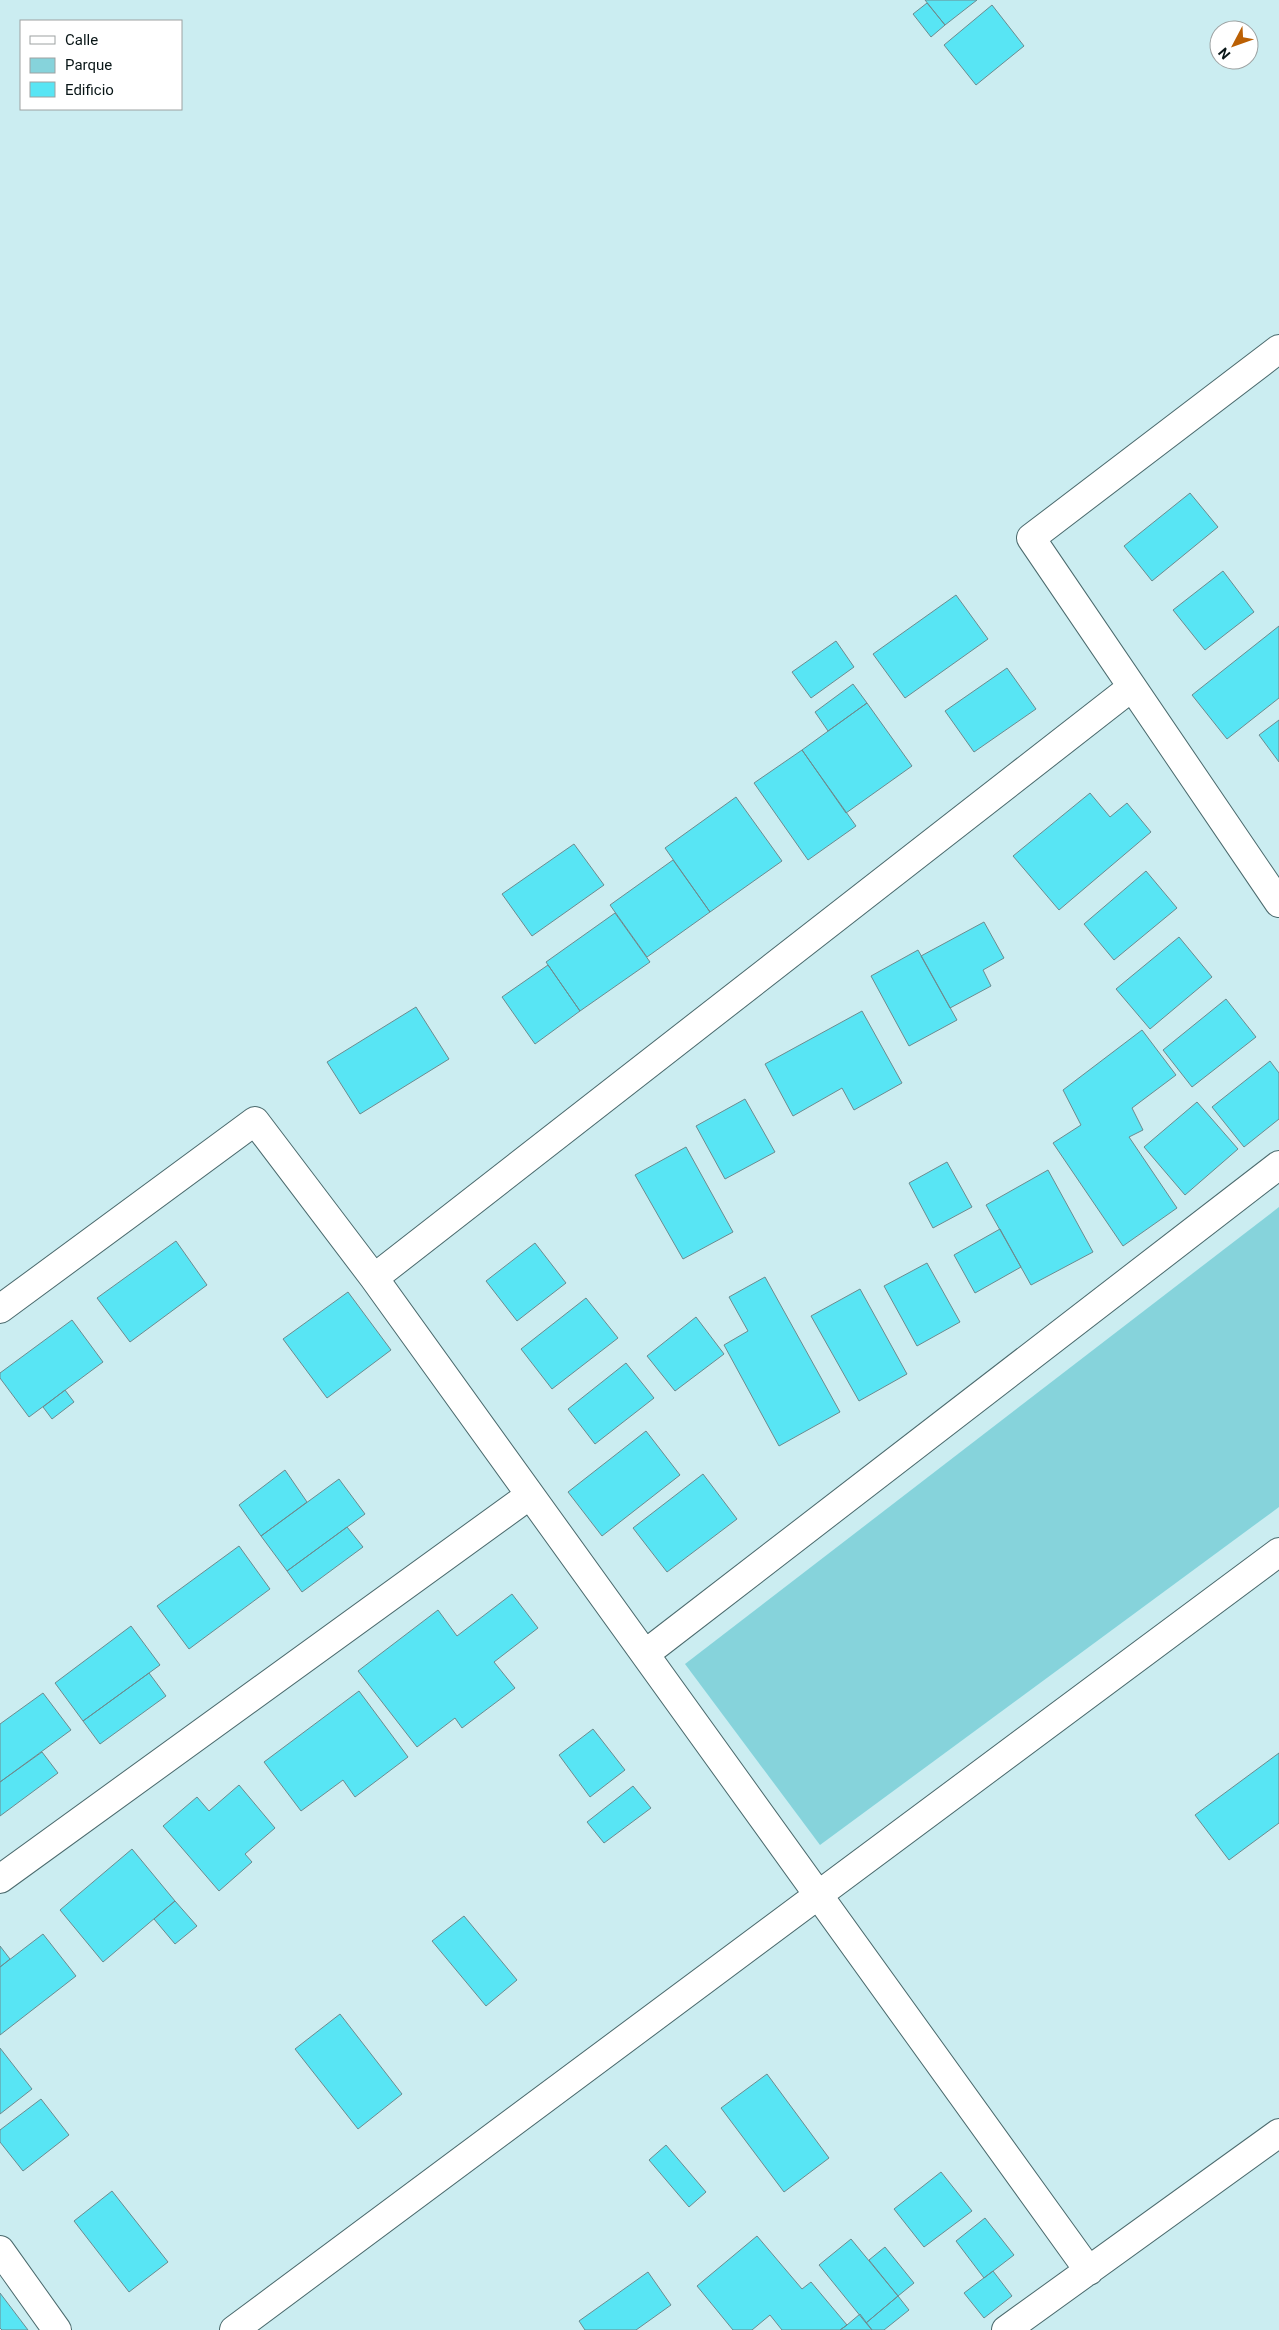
<svg xmlns="http://www.w3.org/2000/svg" width="1279" height="2330" viewBox="0 0 1279 2330" font-family="Roboto,sans-serif">
<style>
.green{fill:#86d3db}
.building{fill:#58e5f4;stroke:#6c8b8f}
.lines{fill:none;stroke-linecap:round;stroke-linejoin:round}
.minor-casing{stroke:#4b6a6d;stroke-width:30}
.minor{stroke:#fff;stroke-width:28}
</style>
<rect width="100%" height="100%" fill="#cbedf1"/>
<path class="green" d="M1279,1207V1507L820,1845L685,1664Z"/>
<path class="building" d="M925,0H977L945,25Z
M927,3L945,25L931,37L913,14Z
M992,5L1024,46L976,85L944,45Z
M1190,493L1218,527L1152,581L1124,546Z
M1223,571L1254,612L1205,650L1173,610Z
M956,595L988,639L905,698L873,654Z
M1279,626V698L1227,739L1192,695Z
M836,641L854,667L811,698L792,672Z
M1007,668L1036,709L974,752L945,711Z
M853,684L867,703L828,731L815,712Z
M867,703L912,766L846,813L802,750Z
M1279,720V762L1259,735Z
M802,750L856,826L808,860L754,783Z
M1090,793L1110,817L1127,803L1151,832L1059,910L1013,856Z
M736,797L782,861L710,912L665,848Z
M574,844L604,885L532,936L502,894Z
M673,860L710,912L647,957L610,905Z
M1146,871L1177,908L1114,960L1084,924Z
M615,913L650,962L580,1011L546,962Z
M984,922L1004,958L983,970L991,986L950,1008L921,956Z
M1179,937L1212,977L1150,1029L1116,989Z
M918,950L957,1020L909,1046L871,976Z
M548,965L580,1011L535,1044L502,997Z
M1226,999L1256,1037L1192,1087L1163,1050Z
M416,1007L449,1059L360,1114L327,1062Z
M862,1011L902,1083L854,1110L842,1088L793,1116L765,1064Z
M1142,1030L1176,1075L1132,1108L1143,1130L1129,1137L1177,1208L1123,1246L1053,1143L1081,1125L1063,1090Z
M1270,1061L1279,1073V1119L1244,1147L1212,1107Z
M745,1099L775,1152L725,1179L696,1126Z
M1197,1102L1238,1149L1185,1195L1144,1147Z
M686,1147L733,1232L683,1259L635,1175Z
M947,1162L972,1207L933,1228L909,1183Z
M1048,1170L1093,1252L1031,1285L986,1205Z
M1000,1229L1021,1267L975,1293L954,1255Z
M176,1241L207,1285L130,1342L97,1298Z
M535,1243L566,1283L517,1321L486,1281Z
M927,1263L960,1322L917,1346L884,1286Z
M765,1277L840,1412L779,1446L724,1345L748,1331L729,1297Z
M860,1289L907,1374L859,1401L811,1316Z
M348,1292L391,1350L327,1398L283,1339Z
M586,1298L618,1338L552,1389L521,1349Z
M696,1317L724,1354L675,1391L647,1356Z
M72,1320L103,1362L29,1417L0,1378V1373Z
M626,1363L654,1398L595,1444L568,1409Z
M65,1390L74,1402L52,1419L43,1407Z
M646,1431L680,1475L602,1536L568,1492Z
M285,1470L307,1502L261,1536L239,1505Z
M703,1474L737,1519L667,1572L633,1528Z
M339,1479L365,1514L287,1571L261,1536Z
M347,1527L363,1547L302,1592L287,1571Z
M239,1546L270,1589L189,1649L157,1606Z
M512,1594L538,1628L494,1662L515,1688L462,1728L455,1718L417,1747L358,1671L438,1610L457,1636Z
M131,1626L160,1665L83,1721L55,1683Z
M149,1673L166,1696L100,1744L83,1721Z
M359,1691L408,1757L355,1797L343,1780L301,1811L264,1762Z
M43,1693L71,1730L0,1782V1724Z
M593,1729L625,1770L590,1797L559,1755Z
M42,1752L58,1773L0,1816V1782Z
M1279,1753V1823L1229,1860L1195,1815Z
M239,1785L275,1828L245,1854L252,1862L219,1891L163,1826L197,1797L209,1811Z
M633,1786L651,1808L604,1843L587,1822Z
M132,1849L175,1901L103,1962L60,1910Z
M175,1901L197,1926L175,1944L154,1919Z
M464,1916L517,1980L486,2006L432,1941Z
M43,1934L76,1976L0,2035V1967Z
M0,1946L10,1959L0,1967Z
M340,2014L402,2094L358,2129L295,2049Z
M0,2048L32,2089L0,2114Z
M767,2074L829,2158L784,2192L721,2108Z
M41,2099L69,2135L23,2171L0,2142V2130Z
M666,2145L706,2192L689,2207L649,2160Z
M941,2172L972,2211L924,2247L894,2209Z
M112,2191L168,2262L129,2292L74,2221Z
M985,2218L1014,2255L984,2278L956,2241Z
M757,2236L802,2289L811,2282L847,2325L840,2330H782L770,2315L752,2330H733L697,2286Z
M851,2239L898,2296L866,2323L819,2265Z
M885,2247L914,2283L898,2296L869,2260Z
M993,2271L1012,2296L984,2318L964,2293Z
M648,2272L671,2305L636,2330H585L579,2321Z
M0,2293L28,2330H2L0,2328Z
M898,2296L909,2310L884,2330H872L866,2323Z
M860,2314L872,2330H840L847,2325Z"/>
<g class="lines">
<defs>
<path id="minor" d="M1279,349L1031,538L1279,903
M374,1278L1132,687
M0,1309L255,1121L374,1278L1089,2271
M645,1654L1279,1165
M0,1879L530,1495
M0,2250L57,2330
M234,2330L1279,1552
M1006,2330L1279,2133"/>
</defs>
<use href="#minor" class="minor-casing"/>
<use href="#minor" class="minor"/>
</g>
<rect x="20" y="20" width="162" height="90" fill="#ffffff" stroke="#9da2a2"/>
<rect x="30" y="36" width="25" height="8" fill="#ffffff" stroke="#9da2a2"/>
<text x="65" y="45" font-size="15" fill="#091617">Calle</text>
<rect x="30" y="58" width="25" height="15" fill="#86d3db" stroke="#9da2a2"/>
<text x="65" y="70" font-size="15" fill="#091617">Parque</text>
<rect x="30" y="82" width="25" height="15" fill="#58e5f4" stroke="#9da2a2"/>
<text x="65" y="95" font-size="15" fill="#091617">Edificio</text>
<g transform="translate(1234 45) rotate(229)"><circle r="24" fill="#ffffff" stroke="#9da2a2"/>
<path d="M0-4L9 19L0 12L-9 19Z" fill="#bb6004"/>
<text y="-8" font-size="14" font-weight="bold" text-anchor="middle" fill="#091617">N</text>
</g>
</svg>
